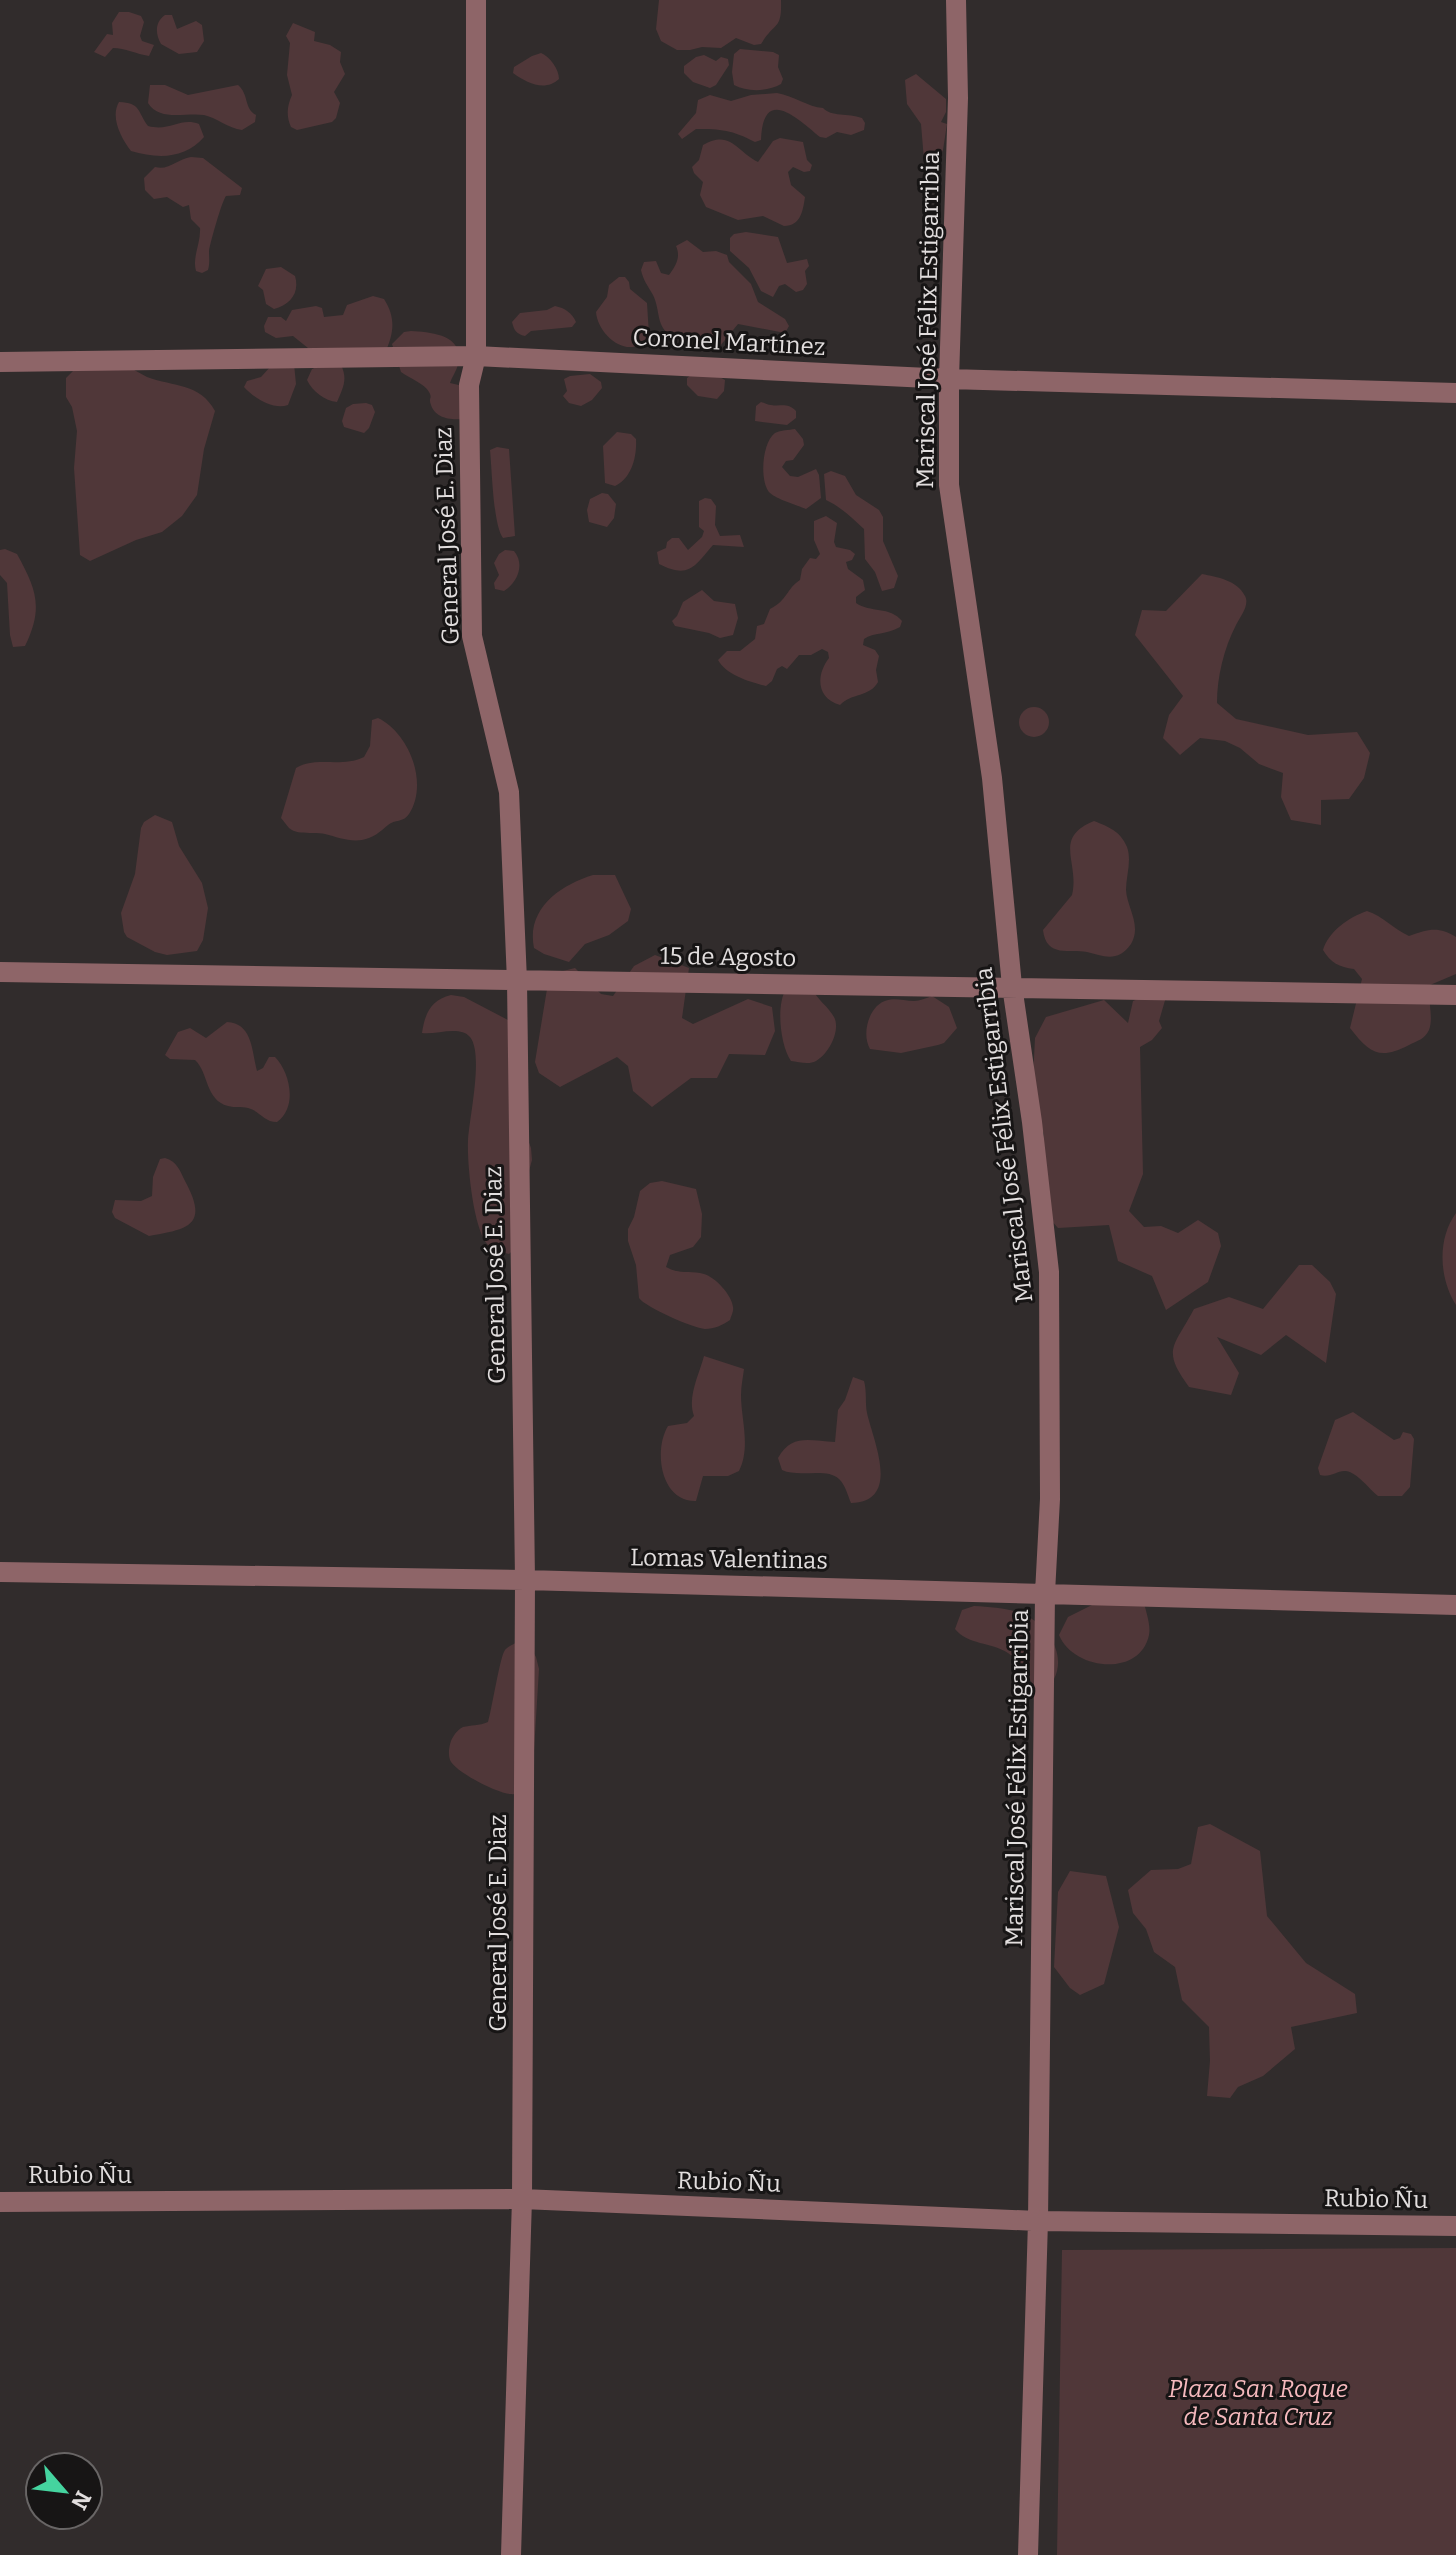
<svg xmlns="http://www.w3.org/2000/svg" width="1456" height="2555" viewBox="0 0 1456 2555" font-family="Bitter,serif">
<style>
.green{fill:#503739}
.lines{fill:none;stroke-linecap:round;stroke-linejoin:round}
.minor{stroke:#8e6568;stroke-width:20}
.labels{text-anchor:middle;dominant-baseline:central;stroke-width:6;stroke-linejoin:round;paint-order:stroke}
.street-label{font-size:24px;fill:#e2dede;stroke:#171515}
.park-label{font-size:24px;font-style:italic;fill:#f6b9bd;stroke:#171515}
</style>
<rect width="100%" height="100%" fill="#312c2c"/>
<path class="green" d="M659,0H781C782,31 775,21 761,44L754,45L736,38L721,48L702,47L690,50H677L661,41L656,29Z
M119,12H129L141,16L144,22L140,36L142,41L154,45L149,56C136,54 125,48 113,48L105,57L94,52L107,34L113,35L112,23Z
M165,15H172L177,29L196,21L202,25L204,41L197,52L179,54L161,44C155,33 155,22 165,15Z
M293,23L315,32L314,41L330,45L341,52L340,62L345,74L334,92L340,103L336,118L332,122L297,130L291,127C286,116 287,106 292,95L287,75L290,43L286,36Z
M740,49L773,52L779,55L778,67L783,79L781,84C767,92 747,92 734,85L732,72L734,54Z
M541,53C550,57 559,69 559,79C545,92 527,83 513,73L514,67L532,56Z
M704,55L716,61L721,57L728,59L729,65L716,85L710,88L693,82L684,73V66L696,57Z
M916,74L946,99V112L941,122L947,124L943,150L937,161L924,160L921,124L907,104L905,80Z
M150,85H165L188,95L238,85C249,94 244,109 256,115L255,122L242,130C228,128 217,118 204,115C186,112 160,122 148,103Z
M777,93C794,96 808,107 823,108C831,117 848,113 862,118L865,123L864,130L851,135L837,132L826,138L820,137C797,118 763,85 761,140L755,142C732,130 721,129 696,129L682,139L678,134L696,113L698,100L710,95L731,101L751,95Z
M119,102C141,103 137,111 148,126C170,132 180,117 199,124L204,137C185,159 158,159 131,151C121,138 110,117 119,102Z
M780,138L803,142L807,160L812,165L810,171L804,172L793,167L788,172L791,185L805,197C803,210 801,226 784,226L763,216L738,220L706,207L700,195L703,182L694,173L692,167L699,160L703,145C731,129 737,152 758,162L773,141Z
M191,157L203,158L242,188L240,195L226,196C222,201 210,243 209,251C209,258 210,263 208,270L202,273L196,271C192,257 201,243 200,228L191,219L189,205L183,207L167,197L154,199L145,190L144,178L155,167C169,171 177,159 191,157Z
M746,232L778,237L787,263L807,259L809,266L805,271L807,284L803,290L796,292L785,284L779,286L773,297L761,291L749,268L730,251V238L734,234Z
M687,240L703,252L716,251L727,255L729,262L751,284L758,302L785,319L789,326L785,333L738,324L720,346C698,345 697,327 673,337C655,327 661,311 653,295C648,286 643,280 641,270L644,262L656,261L661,273L669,275C676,266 681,257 676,246Z
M281,267L295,276C300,293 290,305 274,309L266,304L263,290L258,286L266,269Z
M619,277H625L629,282L630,289L647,303L649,335C632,363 598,337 596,312L607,297L609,285Z
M373,296L384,299C396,318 394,333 385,353L308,348L293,336L276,338L265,332L264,326L268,317H281L286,321L292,310L316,306L322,308L324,317L343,315L347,305Z
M555,306C565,308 572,313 576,322L572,327L531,331L525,336C516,334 514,330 512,322L520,313L547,310Z
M411,331C431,332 465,335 458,364C457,370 452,377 450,383L463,386L467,419C454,420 436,420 431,405C428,397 433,399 429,392C425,384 409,378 401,372L392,344L404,332Z
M328,362L341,365C348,379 343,388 337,402C325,401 312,391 307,380L312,369Z
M124,363C131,368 139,373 147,377C174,387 200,383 215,411L204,449L197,495L182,516L162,532L136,540L90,561L80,555L74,468L77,431L72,407L66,397V378L75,369Z
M294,364L296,384L288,405C273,410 254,398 244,387L247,381L261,377L271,366Z
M694,373L714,374L725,380L724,391L717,399L698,396L687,385V378Z
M590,374L601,382L602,388L592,400L581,406L569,403L563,396L567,391L564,379L570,376Z
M761,402C764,403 768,405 771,405C781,407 787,402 796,411V418L787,425L755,421L756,406Z
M366,403L372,405L375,412L369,428L364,433L344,427L342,421L346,408L353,404Z
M795,429L803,439L804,445L793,460L786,461L782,467L790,476L798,477L816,469L819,475L821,498L806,509C797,505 776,499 770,493C759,482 762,442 775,433C781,430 789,430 795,429Z
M617,432L631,434L636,439C637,456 632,478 615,486L605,483L603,446Z
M497,447L509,449L515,536L503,538C493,525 492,468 490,450Z
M831,471L845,476L856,495L879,510L883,517V541L898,576L894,588L882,591L875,572L865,559L864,529C852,518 841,507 826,500L824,474Z
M602,493L608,494L616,504L614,518L607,527L589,522L587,510L590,499Z
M705,498L711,499L716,506L715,525L720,536L740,535L744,547L713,545C694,567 689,579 659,564L657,552L666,548L667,542L672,538H679L688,550L702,537L704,531L699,527V501Z
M826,516L837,523L834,542L836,547L850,550L855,554L852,560L846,562L848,569L863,580L865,590L856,597V603C870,613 890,606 902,621L900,627C886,635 874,632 864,639L863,645L875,650L879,656L876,670L878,682C870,697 851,693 840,705C816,698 816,675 829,658L828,652L822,649L811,655H799L787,669L782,666L777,669L772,681L766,686C750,682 726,675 718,660L727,651H740L755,639L757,626L764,624L770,609C788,600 786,589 800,580L802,569L810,558L816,559L820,554L814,540V521Z
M5,549L17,554C36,589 44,607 25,646L13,647L10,635L7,583L0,575V550Z
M505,550L514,551C525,564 518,582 504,591L495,589L494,583L499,575L494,563L499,554Z
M1202,574C1217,577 1237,580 1245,596C1250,605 1240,617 1236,625C1224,648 1217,677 1217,703L1236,719L1308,735L1357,732L1370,753L1364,778L1349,799L1321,800V825L1291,820L1281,797L1283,773L1259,764L1240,748L1225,741L1200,738L1180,755L1163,738L1169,715L1183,696L1135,635L1142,610L1166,611Z
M702,590L714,601L735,604L738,618L733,635L720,638L709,633L675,626L672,621L677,616L683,602Z
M1019 722a15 15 0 1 1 30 0a15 15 0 1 1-30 0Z
M378,718C409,733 429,783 409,814C403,823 395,819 388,825C380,832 373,838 362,840C349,842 337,837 325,834C315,831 298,836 289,828C286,825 284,821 281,818L296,768C316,756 342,768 364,757L370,746L372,720Z
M155,815L172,822L179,846L202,883L208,908L203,940L197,951L167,955L155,952L127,937L124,932L121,913L135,874L141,828L144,822Z
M1094,821C1109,827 1120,831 1127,847C1132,861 1126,876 1126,890C1127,908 1142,925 1131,944C1118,963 1103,956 1087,952C1070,949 1046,958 1043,930L1072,895C1080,862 1052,838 1094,821Z
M593,875H615L631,909L628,921L609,935L585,944L569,962L544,954L534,948C526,909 560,885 593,875Z
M1367,911C1383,916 1393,929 1409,936C1428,929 1439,926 1456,937V974L1430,985C1427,1000 1434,1017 1429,1030C1425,1039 1417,1041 1409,1045C1380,1060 1370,1054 1350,1028L1362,979L1354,969C1339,967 1331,963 1323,950C1328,932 1349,917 1367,911Z
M655,955L689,968L682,1018L693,1024L748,999L772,1007L775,1031L765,1055L729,1054L717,1078H691L652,1107L633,1091L628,1066L617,1057L560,1087L539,1073L535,1062L547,989L563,971L575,968L601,994L613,996L634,966Z
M811,987C818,1001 828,1006 834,1017C841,1030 829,1054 816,1061C809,1065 799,1062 791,1061C780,1045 776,1005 786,989Z
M1155,992L1166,997L1159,1021L1162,1028L1152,1040L1140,1047L1143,1174L1129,1211L1144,1227L1161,1226L1178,1233L1198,1220L1218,1233L1221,1246L1208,1282L1166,1310L1152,1276L1118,1261L1109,1225L1058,1228L1050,1219L1040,1170L1044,1134L1032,1099L1035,1038L1046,1017L1104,1000L1128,1023L1133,1001Z
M451,995L464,997L508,1020L527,1137L531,1148L532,1160L519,1207L518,1246L509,1254C501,1252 492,1250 487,1244C473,1227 467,1163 468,1141C469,1119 484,1054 470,1037C460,1025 436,1035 422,1033C425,1013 431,1000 451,995Z
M932,996L949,1007L957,1028L944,1043L938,1045L901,1053L870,1049C861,1034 869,1004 888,1000C895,998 905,1001 914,1001C920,1001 926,998 932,996Z
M227,1022C253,1023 252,1053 257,1071L263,1068L269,1057H275C290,1072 298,1107 277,1122C264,1122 260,1111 248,1108C241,1106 235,1108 228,1106C205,1100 209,1073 195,1060L170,1059L165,1055L178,1032L190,1028L206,1038Z
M165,1158C177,1161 180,1171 185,1181C209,1225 189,1229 149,1236L115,1218L112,1212L115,1200L141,1201L152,1196L153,1177L160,1159Z
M662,1181L696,1189L702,1214L701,1237L693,1247L670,1255L666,1267C680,1275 691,1270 704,1274C715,1277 732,1295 733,1307C734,1311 731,1316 730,1320C723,1325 714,1329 705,1329C693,1328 645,1307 639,1298L636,1265L628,1241V1229L634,1217L640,1191L650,1183Z
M1456,1213V1305C1439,1278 1437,1239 1456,1213Z
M1299,1265H1312L1330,1282L1336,1294L1326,1363L1286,1335L1261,1355L1217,1337L1239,1373L1231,1395L1189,1387C1161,1349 1174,1347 1194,1309L1229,1297L1263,1309Z
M704,1356L744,1369C743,1377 741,1386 741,1395C741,1419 751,1447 739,1471L728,1476H703L696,1501C661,1502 653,1451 668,1426L687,1423L694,1416C687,1397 699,1375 704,1356Z
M853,1377L864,1381C867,1392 865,1403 867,1413C873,1440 902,1502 851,1503C848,1496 845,1484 839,1479C827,1467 799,1478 782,1470L778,1458C792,1433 810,1441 835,1442L838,1410L845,1400Z
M1353,1412L1394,1440L1400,1438L1403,1432L1411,1434L1414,1439L1410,1487L1402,1496H1378C1369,1489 1358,1473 1346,1471C1337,1470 1331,1478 1320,1475L1318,1468L1335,1420Z
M1096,1603H1144C1146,1612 1151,1625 1149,1635C1140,1678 1073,1670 1059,1635L1068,1617Z
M974,1606C990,1607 1008,1608 1023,1614C1056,1629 1073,1670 1041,1694C1029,1683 1021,1661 1008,1653C991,1642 968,1645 955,1629L962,1610Z
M516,1643L529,1645L536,1657L539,1669L532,1784C526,1790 520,1795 510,1794C497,1793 455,1772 450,1760C448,1754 449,1747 451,1741C453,1736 457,1730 463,1727C471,1725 479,1726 488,1722C492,1709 500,1656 505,1650C506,1648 515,1643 516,1643Z
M1210,1824L1260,1851L1267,1916L1306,1963L1355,1994L1357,2013L1291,2027L1295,2049L1263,2076L1238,2087L1230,2098L1207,2096L1210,2061L1209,2027L1182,2000L1175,1967L1154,1952L1146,1929L1133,1913L1128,1890L1151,1870L1178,1869L1191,1864L1198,1827Z
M1070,1871L1106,1876L1119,1927L1104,1984L1080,1995L1070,1988L1054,1967L1058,1892Z
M1456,2248V2555H1057L1062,2250Z"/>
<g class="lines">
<path class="minor" d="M476,0V356L469,385L472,636L509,792L517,981L525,1580L522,2199L511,2555
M956,0L958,98L949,379V485L992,778L1012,986L1032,1122L1049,1272L1050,1499L1045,1593L1038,2221L1028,2555
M0,362L476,356L949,379L1456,393
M0,972L1456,995
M0,1572L525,1580L1456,1605
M0,2202L522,2199L1038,2221L1456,2226"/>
</g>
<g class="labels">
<g class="street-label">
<text transform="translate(928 320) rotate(-89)">Mariscal José Félix Estigarribia</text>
<text transform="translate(729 342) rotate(3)">Coronel Martínez</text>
<text transform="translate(447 536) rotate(-92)">General José E. Diaz</text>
<text transform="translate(728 957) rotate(1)">15 de Agosto</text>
<text transform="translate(1004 1135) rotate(-97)">Mariscal José Félix Estigarribia</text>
<text transform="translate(495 1275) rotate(-91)">General José E. Diaz</text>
<text transform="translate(729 1559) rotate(1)">Lomas Valentinas</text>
<text transform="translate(1017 1778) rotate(-89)">Mariscal José Félix Estigarribia</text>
<text transform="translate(498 1923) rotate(-90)">General José E. Diaz</text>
<text x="80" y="2175">Rubio Ñu</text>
<text transform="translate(729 2182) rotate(2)">Rubio Ñu</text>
<text transform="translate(1376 2199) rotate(1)">Rubio Ñu</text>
</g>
<g class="park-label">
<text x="1258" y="2389">Plaza San Roque<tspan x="1258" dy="28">de Santa Cruz</tspan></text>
</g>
</g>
<g transform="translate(64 2491) rotate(118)"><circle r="38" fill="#171515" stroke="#686565" stroke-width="2"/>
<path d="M0-6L14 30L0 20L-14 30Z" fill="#45d49f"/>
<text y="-12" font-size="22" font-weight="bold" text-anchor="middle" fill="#e2dede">N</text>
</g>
</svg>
